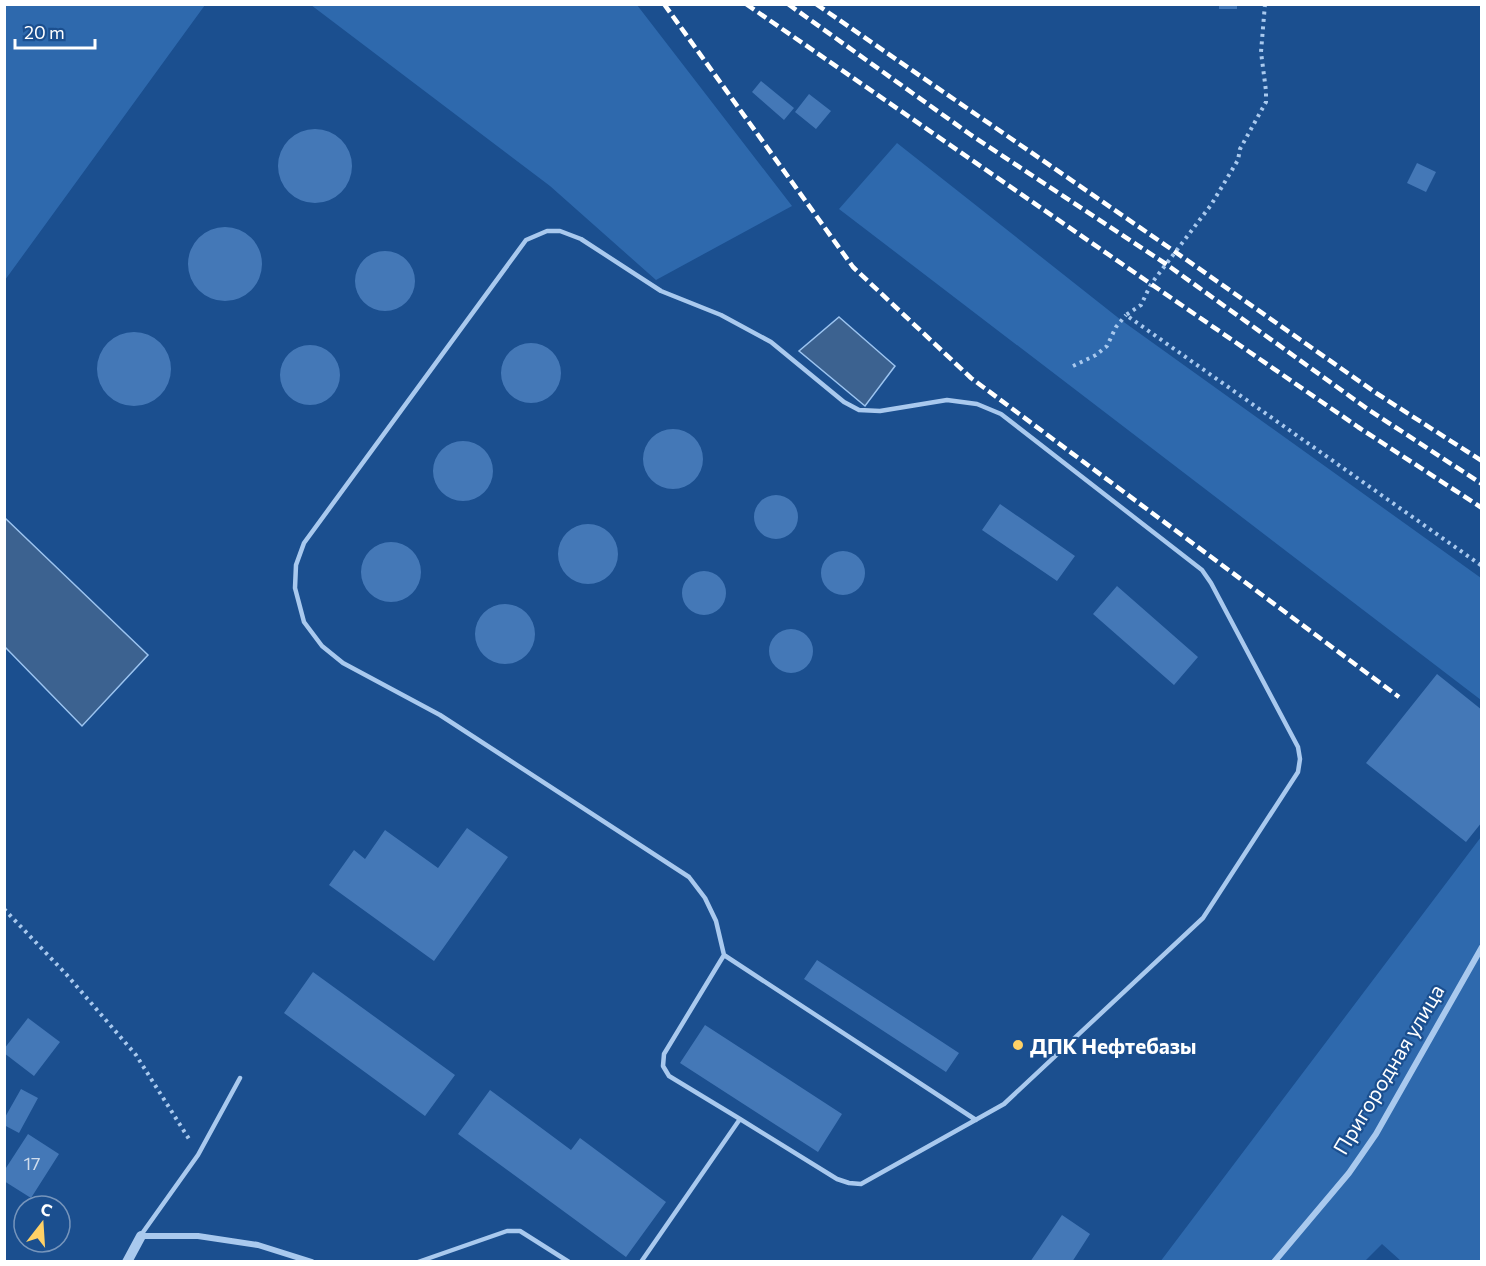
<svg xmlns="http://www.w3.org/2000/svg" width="1486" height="1266" viewBox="0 0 1486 1266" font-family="Commissioner,sans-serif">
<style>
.green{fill:#2e69ad}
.water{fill:#3c6290;stroke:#9cc4f0;stroke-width:1.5}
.building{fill:#4478b7}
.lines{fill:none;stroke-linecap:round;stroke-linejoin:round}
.path{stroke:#a9c9ee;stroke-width:4;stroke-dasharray:3 4.5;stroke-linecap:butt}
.service{stroke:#a9c9ee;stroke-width:4.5}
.minor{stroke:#a9c9ee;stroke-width:6}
.tertiary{stroke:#a9c9ee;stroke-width:10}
.rail{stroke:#fff;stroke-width:4.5;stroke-dasharray:10 4.5;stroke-linecap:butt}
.poi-dot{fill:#ffd166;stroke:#1b4f8f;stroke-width:2}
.labels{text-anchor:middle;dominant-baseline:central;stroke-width:4.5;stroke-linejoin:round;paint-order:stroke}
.number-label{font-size:18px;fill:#d0dded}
.poi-label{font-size:21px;font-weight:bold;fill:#fff;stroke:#1b4f8f;text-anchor:start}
.street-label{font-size:21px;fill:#fff;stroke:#1b4f8f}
</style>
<rect width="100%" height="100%" fill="#1b4f8f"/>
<path class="green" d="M5,4L205,5L5,280L4,5Z
M311,5H637L792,206L656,280L550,186Z
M897,143L1121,320L1481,578V700L839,209Z
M1481,837L1482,1236L1480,1261H1401L1382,1244L1365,1261L1160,1262Z"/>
<path class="water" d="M839,317L895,366L865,406L799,351Z
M5,518L148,655L82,726L5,647Z"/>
<path class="building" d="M1219,4H1237V9H1219Z
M761,81L794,108L784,120L752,92Z
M809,94L831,111L816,129L795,112Z
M278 166a37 37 0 1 1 74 0a37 37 0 1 1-74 0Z
M1417,163L1436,172L1426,192L1407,183Z
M188 264a37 37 0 1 1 74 0a37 37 0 1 1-74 0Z
M355 281a30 30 0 1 1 60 0a30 30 0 1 1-60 0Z
M97 369a37 37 0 1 1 74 0a37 37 0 1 1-74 0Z
M501 373a30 30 0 1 1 60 0a30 30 0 1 1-60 0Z
M280 375a30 30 0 1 1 60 0a30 30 0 1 1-60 0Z
M643 459a30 30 0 1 1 60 0a30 30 0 1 1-60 0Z
M433 471a30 30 0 1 1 60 0a30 30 0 1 1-60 0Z
M754 517a22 22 0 1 1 44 0a22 22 0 1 1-44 0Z
M1000,504L1075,556L1057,581L982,530Z
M558 554a30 30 0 1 1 60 0a30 30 0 1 1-60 0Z
M361 572a30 30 0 1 1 60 0a30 30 0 1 1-60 0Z
M821 573a22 22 0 1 1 44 0a22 22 0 1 1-44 0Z
M682 593a22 22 0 1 1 44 0a22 22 0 1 1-44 0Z
M1117,586L1198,657L1174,685L1093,614Z
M475 634a30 30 0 1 1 60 0a30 30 0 1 1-60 0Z
M769 651a22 22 0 1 1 44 0a22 22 0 1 1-44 0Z
M1437,674L1482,710V822L1466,842L1366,763Z
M467,828L508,857L434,961L329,885L354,850L365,859L385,830L438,868Z
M817,960L959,1053L946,1072L804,979Z
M313,972L455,1075L425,1116L284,1013Z
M28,1018L60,1042L34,1076L4,1053V1049Z
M705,1025L842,1114L818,1152L680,1063Z
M21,1089L38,1098L19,1133L4,1125V1119Z
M490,1090L571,1150L580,1138L666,1202L626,1257L458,1134Z
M28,1134L59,1154L31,1198L4,1181V1171Z
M1062,1215L1090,1234L1072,1262H1030Z"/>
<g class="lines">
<path class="path" d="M1265,4L1261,52L1266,91V102L1240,149L1238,160L1211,205L1151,284L1141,305L1126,315L1482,566
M1073,366L1096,355L1107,346L1116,327L1126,315
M4,909L66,974L136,1055L189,1139"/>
<path class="service" d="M724,955L664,1054L663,1066L669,1076L740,1119
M141,1235L198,1155L240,1078
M418,1262L507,1231H520L569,1262
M641,1262L740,1119L837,1179L849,1183L861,1184L1004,1104L1203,918L1298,772L1300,759L1298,747L1211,583L1202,570L1001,414L977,404L947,400L880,411L859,410L844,402L771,342L721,315L661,291L581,239L560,231H547L526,240L304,543L296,565L295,588L304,622L322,646L343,663L440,715L689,877L705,898L716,921L724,955L976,1120"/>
<path class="minor" d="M141,1236H198L258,1245L312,1262
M1274,1262L1349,1173L1376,1134L1482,947"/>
<path class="tertiary" d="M127,1262L141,1236"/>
<path class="rail" d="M664,4L853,267L971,378L1399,697
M746,4L1358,427L1482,508
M788,4L971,135L1166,264L1369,410L1482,484
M816,4L1174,251L1376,393L1482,461"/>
</g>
<circle class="poi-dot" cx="1018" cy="1045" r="6"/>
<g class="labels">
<g class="number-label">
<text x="32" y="1163">17</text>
</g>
<g class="poi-label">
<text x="1030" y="1045">ДПК Нефтебазы</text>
</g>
<g class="street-label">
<text transform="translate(1388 1069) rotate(-59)">Пригородная улица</text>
</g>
</g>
<rect width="1486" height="1266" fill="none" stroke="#ffffff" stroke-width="12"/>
<g transform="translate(42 1224) rotate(17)"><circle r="28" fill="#1b4f8f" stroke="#7695bc" stroke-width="1.5"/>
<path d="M0-4.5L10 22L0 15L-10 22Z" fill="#ffd166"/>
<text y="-9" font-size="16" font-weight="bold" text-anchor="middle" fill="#ffffff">С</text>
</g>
<path d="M15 39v9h80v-9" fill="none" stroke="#ffffff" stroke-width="3"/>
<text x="24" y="39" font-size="18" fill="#ffffff" stroke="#1b4f8f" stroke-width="4.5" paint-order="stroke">20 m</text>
</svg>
